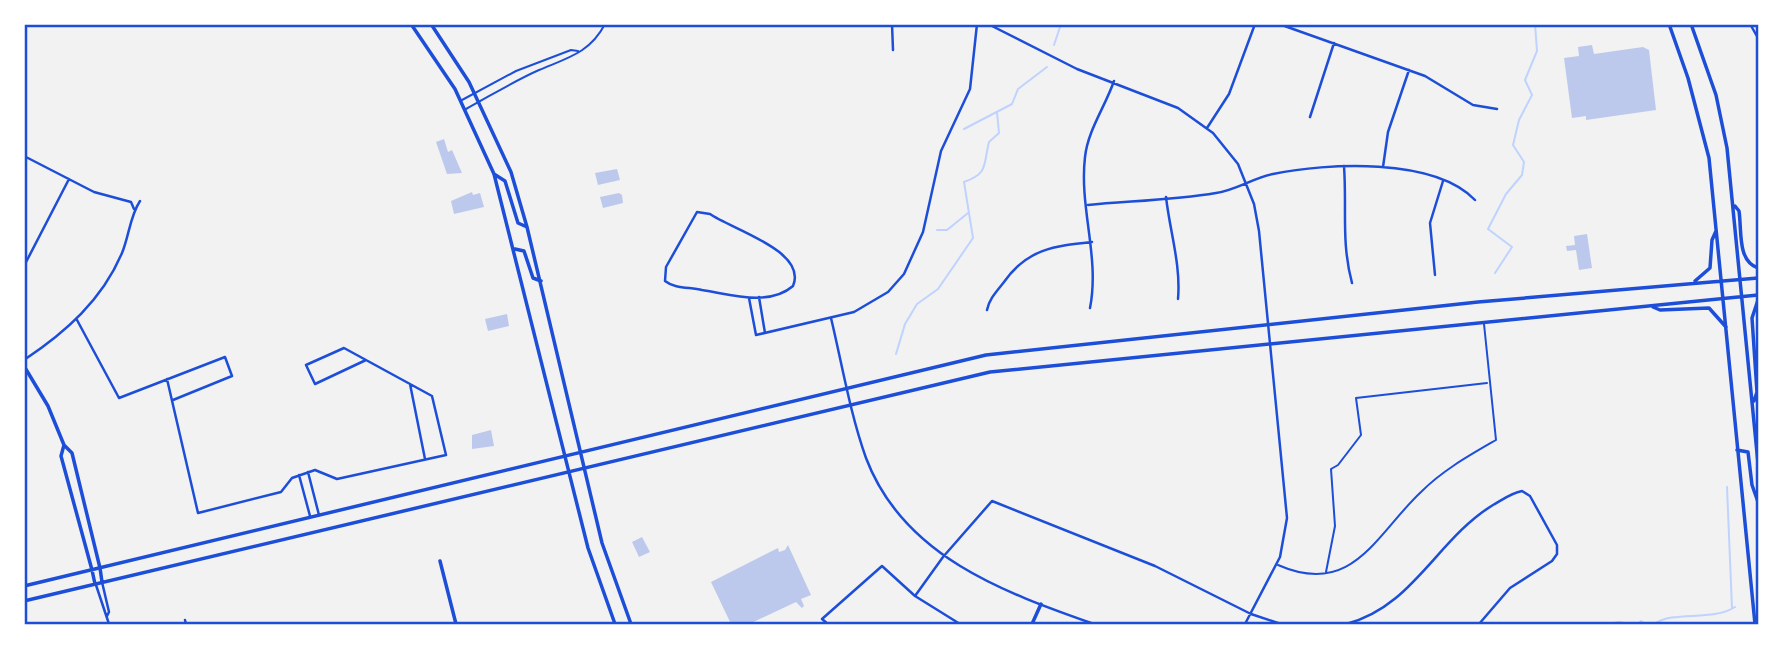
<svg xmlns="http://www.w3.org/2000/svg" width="1783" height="649" viewBox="0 0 1783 649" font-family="'Times New Roman',serif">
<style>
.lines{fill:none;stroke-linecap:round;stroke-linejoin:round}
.stream{stroke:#bfd3fe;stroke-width:2}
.building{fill:#bdc9ec}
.service{stroke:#1d4ed8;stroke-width:2}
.minor{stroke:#1d4ed8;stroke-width:2.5}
.tertiary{stroke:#1d4ed8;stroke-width:3.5}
.secondary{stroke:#1d4ed8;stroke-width:3.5}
.neatline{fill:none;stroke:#1d4ed8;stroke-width:2.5}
</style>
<rect width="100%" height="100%" fill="#f2f2f2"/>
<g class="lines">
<path class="stream" d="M1054,45L1061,24
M964,129L1012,104L1018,89L1047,67
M937,230H947L968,213
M1495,273L1512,247L1488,229L1506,194L1522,175L1524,162L1513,145L1519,120L1532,95L1525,80L1537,51L1535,24
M896,354L905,324L917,304L938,289L973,238L964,182C989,173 983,165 989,142L999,133L997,112
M1727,487L1732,608
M1609,624L1619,622L1631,624
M1638,624L1641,621L1646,624
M1654,624C1675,610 1711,622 1735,607"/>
</g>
<path class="building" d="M1592,45L1594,54L1643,47L1649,50L1656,110L1586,120V116L1572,118L1564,58L1579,56L1578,47Z
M444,139L448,152L452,150L462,173L447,174L436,142Z
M617,169L620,180L598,185L595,173Z
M472,192L473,195L480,193L484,207L454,214L451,201Z
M619,193L622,195L623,203L603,208L600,197Z
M1587,234L1592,268L1579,270L1576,250L1567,251L1566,246L1575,245L1574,236Z
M507,314L509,326L488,331L485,319Z
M491,430L494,446L472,449V435Z
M642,537L650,552L639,557L632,542Z
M788,545L811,595L801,599L804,606L802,608L796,602L749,624H731L711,582L778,548L779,552L785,550Z"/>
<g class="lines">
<path class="service" d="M462,100L516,71L571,50L578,51
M466,109C490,96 514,81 539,70C567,58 590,53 605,24
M1278,565C1353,598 1376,534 1421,492C1443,470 1470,455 1496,440L1484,324
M1326,572L1335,526L1331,469L1338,465L1361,435L1356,398L1487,383"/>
<path class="minor" d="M892,24L893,50
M988,24L1077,69L1178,108L1213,133L1238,164L1254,204L1259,231L1287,518L1280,557L1245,624
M1279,24L1425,76L1473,105L1497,109
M1750,24L1758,38
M1310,117L1334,43
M1207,128L1229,94L1255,24
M24,156L94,192L131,202L134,209
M1344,166C1347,208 1341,242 1352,283
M1383,167L1388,132L1409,70
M1166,197C1170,232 1181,265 1178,299
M1088,205C1130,201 1174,200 1216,193C1236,190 1253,178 1273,174C1326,163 1434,157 1475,200
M697,212L710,214C731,229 808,251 793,286C769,307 729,294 702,290C690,287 675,289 665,281L666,267Z
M24,266L69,179
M1435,275L1430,223L1443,181
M759,297L765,333
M749,298L756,335L854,312L888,292L904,274L923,232L941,151L970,89L977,24
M1090,308C1100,257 1079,208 1085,157C1088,130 1105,107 1114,81
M987,310C989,299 997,291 1004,282C1027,249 1054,246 1092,242
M831,318C842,364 850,413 866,458C903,556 1003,592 1094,624
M77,320L119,398L225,357L232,376L173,400
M24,360C66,332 102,300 122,253C129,236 130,216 140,201
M167,379L198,513L281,492L292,478L315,470L337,479L446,455L432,396L344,348L306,365L315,384L366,360
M410,384L425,459
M308,472L319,515
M299,475L310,516
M102,582L109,612L107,616
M96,585L109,624
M915,596L943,557L992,501L1155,566L1251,614L1281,624
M185,620L186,624
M828,624L822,619L882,566L915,596L960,624
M1346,624C1413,607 1437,539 1493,505C1502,500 1511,493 1522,491L1530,496L1557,545V554L1552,561L1510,588L1479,624"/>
<path class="tertiary" d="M24,366L48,406L64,445L72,453L100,568
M64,445L61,456L92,570
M440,561L456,624
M1032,624L1041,604"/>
<path class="secondary" d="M411,24L455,89L494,174L588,548L615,624
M431,24L469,82L511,172L527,227L602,543L631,624
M1669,24L1688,78L1709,158L1755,624
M1691,24L1716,95L1727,148L1758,463
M494,174L505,181L518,223L527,227
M1735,206L1739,211C1742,231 1737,261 1758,268
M515,249L524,251L533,278L541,281
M1695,281L1710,268L1712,240L1716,231
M1653,307L1660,310L1709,308L1726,327
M1754,401L1757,392L1752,318L1758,300
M1737,450L1748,452L1752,485L1758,502
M100,568L102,582
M92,570L95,584
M24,586L986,355L1478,302L1758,278
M24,601L990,372L1758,295"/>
</g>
<rect width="1783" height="649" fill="none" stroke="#ffffff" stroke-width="52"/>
<rect x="26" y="26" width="1731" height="597" class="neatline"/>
</svg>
